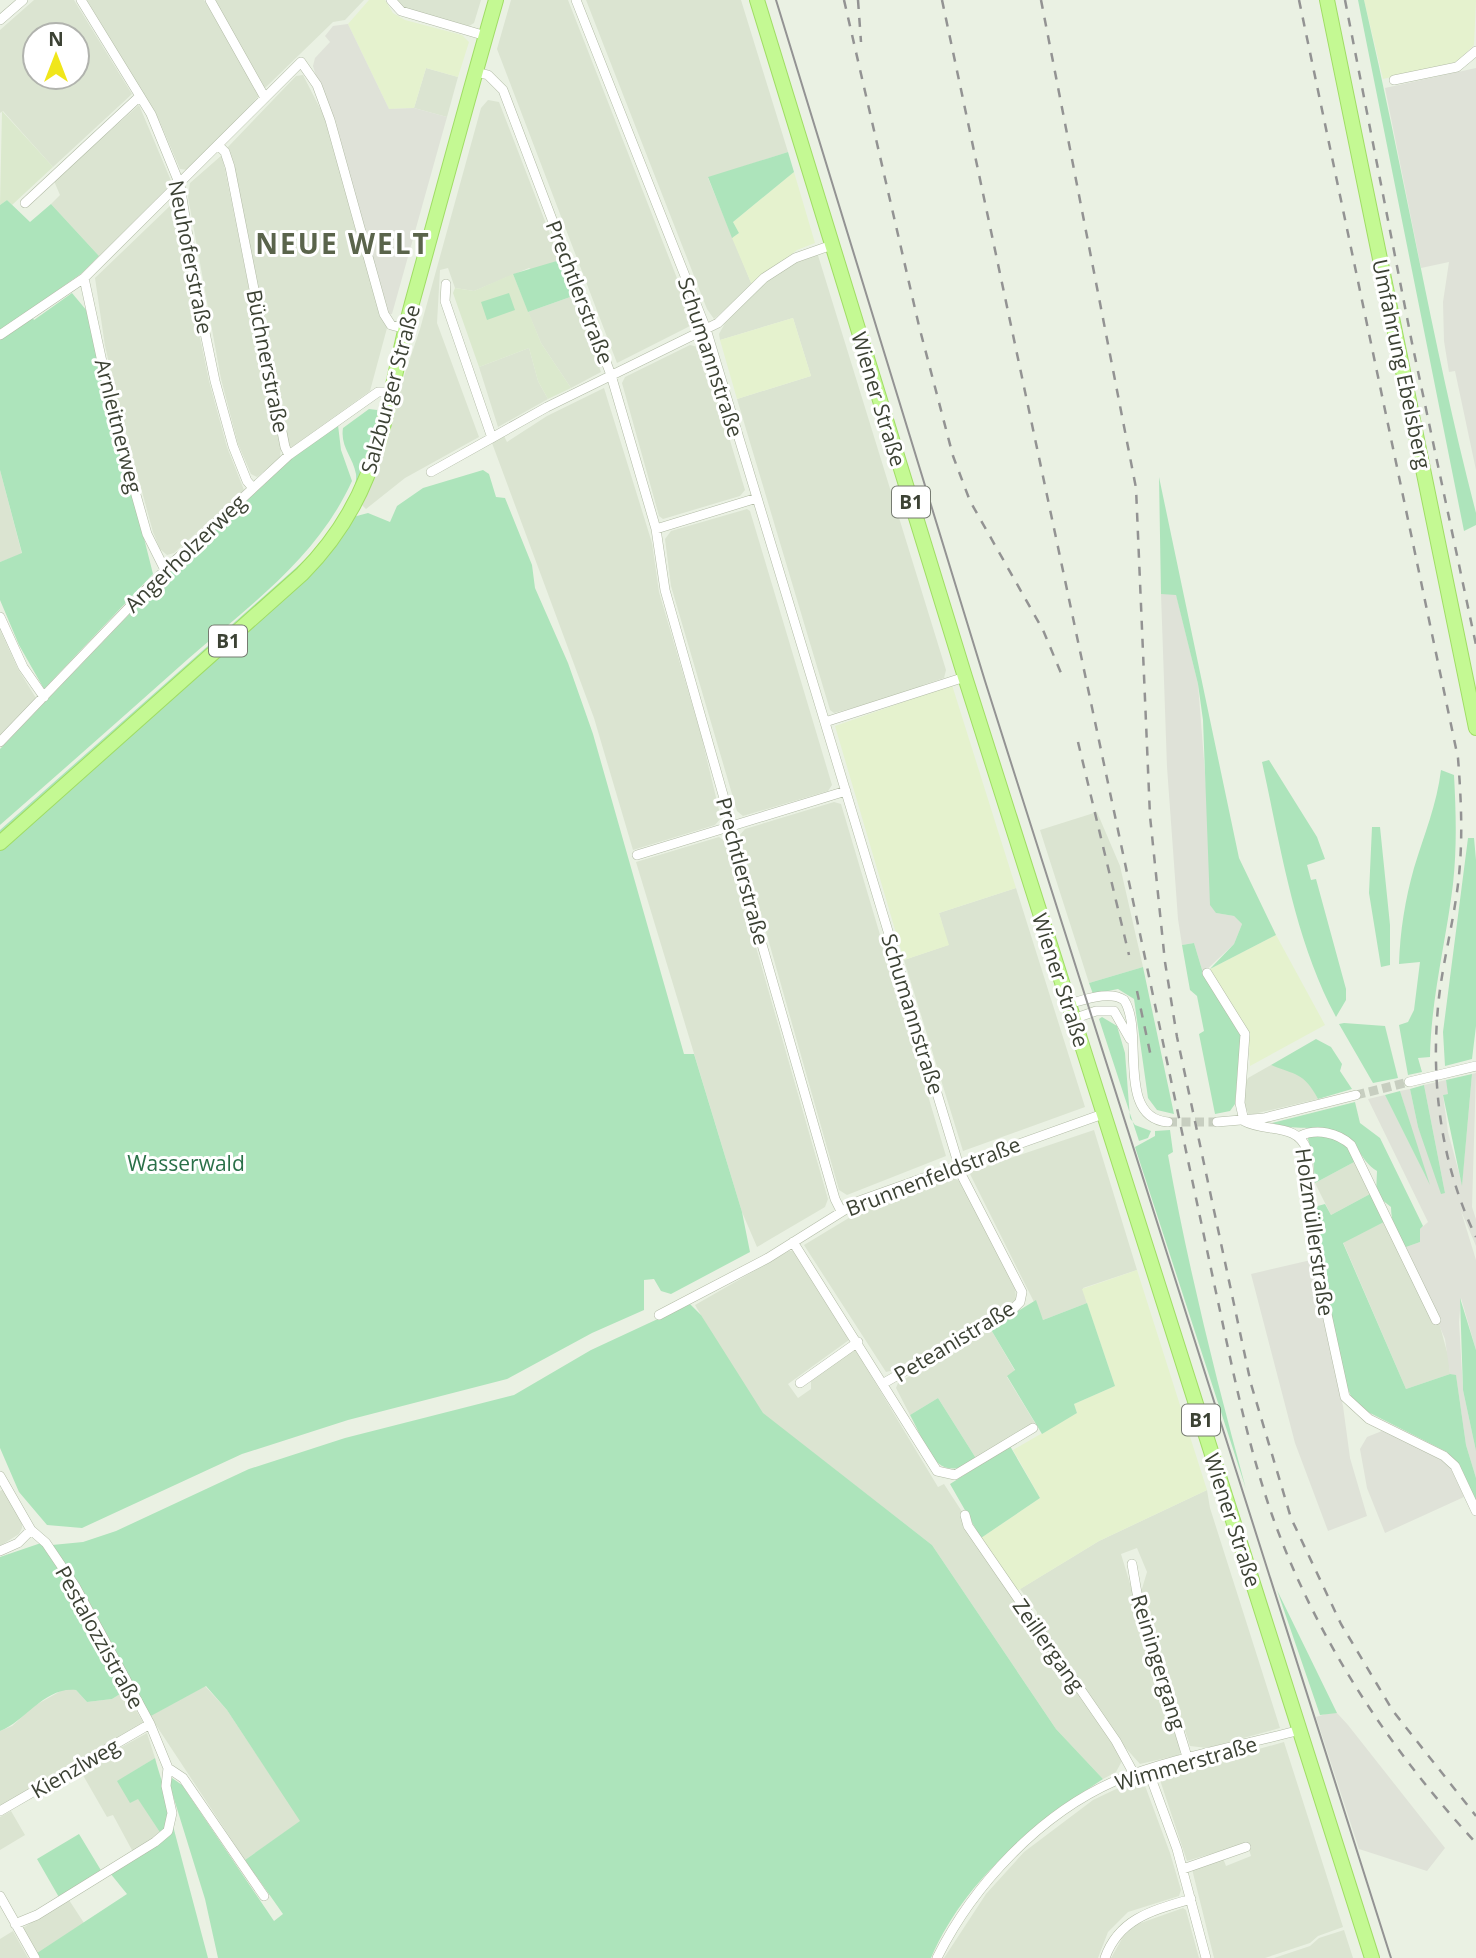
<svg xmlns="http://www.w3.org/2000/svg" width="1476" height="1958" viewBox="0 0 1476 1958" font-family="'Open Sans',sans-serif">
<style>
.residential{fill:#dbe4d1;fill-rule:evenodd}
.commercial{fill:#e5f2ce}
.industrial{fill:#dfe2d8}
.education{fill:#dbe9cd}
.green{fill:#ade4bb}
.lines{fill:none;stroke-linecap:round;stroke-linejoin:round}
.street-tunnel{stroke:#c7cec0;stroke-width:9;stroke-dasharray:9 4.5;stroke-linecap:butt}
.street-casing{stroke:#b2bba6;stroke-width:10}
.primary-casing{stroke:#a0dd65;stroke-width:16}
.street{stroke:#fff;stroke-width:9}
.primary{stroke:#c4f993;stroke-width:14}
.tram{stroke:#939393;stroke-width:2}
.rail{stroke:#939393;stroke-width:2.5;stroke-dasharray:9 9;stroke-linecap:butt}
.labels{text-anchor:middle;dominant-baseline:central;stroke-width:6;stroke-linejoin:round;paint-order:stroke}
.shield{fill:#fff;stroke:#767b71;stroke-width:2}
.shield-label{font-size:19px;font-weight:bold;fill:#3c4234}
.street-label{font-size:21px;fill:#3c4234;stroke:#fff}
.park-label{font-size:21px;fill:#2a7048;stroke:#fff}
.district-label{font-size:28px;font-weight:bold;letter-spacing:2px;fill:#5a644b;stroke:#fff}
</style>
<rect width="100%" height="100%" fill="#eaf1e3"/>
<path class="residential" d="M34,0H74L132,94L53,167L3,111L0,113V30ZM35,35H77V77H35Z
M87,0H204L235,52L259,96L188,170L180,169L159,120Z
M214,0H364L345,20L333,22L265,88Z
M394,0H481L474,23L469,26L402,8Z
M511,0H568L693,319L692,325L617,363L497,49Z
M586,0H741L788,152L708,178L752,285L714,319L707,309Z
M426,68L458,77L447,117L414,108Z
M303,75L327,122L387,328L370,391L292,447L289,446L227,148L296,76Z
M488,100L499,102L560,260L532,270L529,268L474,291L455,288L448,268L440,270L437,323L479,437L405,478L366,509L361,504L420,329L481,108Z
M139,105L172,183L99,256L51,204L60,195L54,181Z
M222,155L281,447L280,458L257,477L251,474L238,444L221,379L188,197L190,183Z
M173,203L179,210L191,294L209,381L227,447L244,490L174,553L167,555L160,549L153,532L119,407L105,346L95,278Z
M817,252L946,670L944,678L923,685L920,690L834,713L830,710L737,399L811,376L793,318L720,340L719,334L725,323L764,284L798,260Z
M573,296L601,372L571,388L541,343L528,312Z
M690,345L702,348L745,490L740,496L663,519L659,516L622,383L625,377Z
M529,348L538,381L548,399L498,427L479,367Z
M604,388L652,543L659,592L701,735L721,818L715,825L633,850L594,718L492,443L504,436L507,442L547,416Z
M0,470L22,554L0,562Z
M747,509L750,511L832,785L828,791L743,816L737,811L671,586L665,539L671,531Z
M0,630L18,669L36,698L0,735Z
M834,802L841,804L946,1156L847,1195L839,1190L739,836L745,829Z
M1097,812L1120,866L1143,967L1089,983L1040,830Z
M719,837L726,842L828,1199L825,1207L757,1247L742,1212L636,862Z
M1016,888L1085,1107L963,1151L904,960L948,945L939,913Z
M1271,1065L1298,1073L1311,1085L1318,1099L1249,1115L1245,1106V1085L1248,1078Z
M1094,1130L1137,1270L1083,1288L1087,1303L1043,1320L969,1172Z
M1356,1161L1370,1194L1331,1215L1315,1183Z
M949,1177L958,1180L969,1196L1015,1285L1016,1300L894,1370L886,1372L804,1245L857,1213Z
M1384,1222L1433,1321L1438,1319L1449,1359L1450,1374L1406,1389L1343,1242Z
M789,1251H793L849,1340L788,1384L798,1398L811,1389V1379L855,1349L938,1487L944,1484L1123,1759L1116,1772L1103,1779L1056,1729L932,1545L762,1413L727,1359L695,1305Z
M990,1328L1015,1371L1007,1377L1035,1423L977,1460L938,1398L910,1415L896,1388L898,1383Z
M4,1489L22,1522V1528L19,1534L0,1546V1491Z
M1207,1490L1210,1508L1280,1728L1207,1748L1190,1746L1141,1592L1147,1572L1137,1548L1121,1554L1181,1751L1179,1755L1140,1764L1115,1736L1037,1622V1612L1020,1589L1099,1541Z
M205,1686L227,1710L301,1821L245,1860L150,1716Z
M66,1688L76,1690L87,1702L112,1699L125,1691L144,1724L28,1788V1791L0,1808V1731L12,1726L34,1706Z
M147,1733L155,1758L118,1781L138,1798L161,1834L133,1852L113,1815L107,1817L80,1770Z
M1284,1742L1343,1927L1318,1936L1310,1943L1265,1958H1214L1192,1869L1223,1858L1226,1866L1251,1856L1247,1843L1187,1861L1159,1777Z
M1135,1780L1144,1783L1170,1853L1181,1890L1179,1896L1128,1912L1108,1932L1098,1958H944L986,1894L1024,1852L1093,1800Z
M11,1811L25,1835L0,1850V1817Z
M69,1900L84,1923L37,1953L21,1929Z
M1183,1908L1186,1910L1199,1958H1111L1123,1937L1135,1925Z
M1344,1930L1353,1958H1274L1310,1946L1319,1938Z
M13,1931L28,1958H0V1939Z"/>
<path class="commercial" d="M369,0H385L393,13L405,20L462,35L469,42L458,77L426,68L414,108L389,109L348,24Z
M1364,0H1476L1474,45L1457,62L1383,79Z
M794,172L815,243L797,250L752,285L732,238L739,233L733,222Z
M793,318L811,376L737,399L720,340Z
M952,685L1016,888L939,913L949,945L904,960L835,726Z
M1276,935L1325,1025L1250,1066L1248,1031L1218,987L1210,969Z
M1137,1270L1207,1490L1099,1541L1017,1591L981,1538L1040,1498L1013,1450L1077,1413L1074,1404L1115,1386L1082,1289Z"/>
<path class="industrial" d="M348,24L389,109L414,108L447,117L392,314H388L313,66L315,58L330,42L325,36L333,26Z
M1476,68V470L1455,371L1449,372L1444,341L1443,302L1449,262L1421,268L1385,88Z
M1161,594H1176L1198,684L1216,913L1234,916L1242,924L1234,944L1203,973L1194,943L1182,945L1178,919L1167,767Z
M1476,1073L1472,1207L1476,1219V1246L1461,1211L1476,1260V1350L1461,1298L1459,1322L1463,1390L1476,1451V1478L1466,1445L1456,1376L1450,1374L1445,1339L1406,1247L1420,1242V1229L1428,1222L1368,1099L1385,1095L1426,1177L1400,1091L1410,1089L1418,1127L1445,1193L1424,1085L1446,1080L1449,1094L1443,1095L1448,1132L1462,1184L1472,1074Z
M1311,1260L1343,1406L1350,1458L1367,1516L1328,1531L1295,1443L1251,1274Z
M1382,1431L1442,1459L1452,1471L1464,1497L1385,1533L1367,1488L1360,1449L1367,1437Z
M1332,1712L1337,1713L1348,1725L1445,1848L1427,1871L1359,1849L1316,1717Z"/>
<path class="education" d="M2,111L53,167L12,205L7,200L0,205Z
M513,274L541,343L571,388L548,399L538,381L529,348L479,367L453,293L455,288L474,291Z"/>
<path class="green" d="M1358,0H1364C1404,171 1432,343 1476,513V525L1464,531Z
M788,152L794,172L733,222L739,233L732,238L708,177Z
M7,200L30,222L51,204L99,256L82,273L28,311L34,320L72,293L87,311L153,574L44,689L19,645L0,600V562L22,553L0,470V205Z
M560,260L573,296L528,312L513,274Z
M509,293L515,310L487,320L481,302Z
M369,409L377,410L378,423L350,504L305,566L0,836V830L307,558C321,541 359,497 356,474C353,457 340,447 343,428Z
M338,425L341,450L352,481C317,558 251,604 188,659C125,715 63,770 0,825V749L171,571L298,453Z
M483,470L489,474L496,497L505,498L532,565L535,588L568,663L593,734L684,1054H694L742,1212L750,1252L671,1294L661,1291L654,1279L644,1280V1310L592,1333L507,1379L348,1420L242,1454L82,1528L47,1525L19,1492L0,1448V851L305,577L353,517L368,513L390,522L397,506L423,488Z
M1159,477L1239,858L1276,935L1210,969L1234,944L1242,924L1234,916L1216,913L1210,905L1203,720L1198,684L1176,595L1161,594Z
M1269,760L1317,837L1325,859L1307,865L1311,880L1316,879L1346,989V1000L1336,1017C1294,938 1281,848 1262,762Z
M1441,770L1454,775C1456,812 1457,848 1453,884C1446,942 1431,998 1430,1057L1418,1058L1422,1072L1408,1075L1399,1025L1408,1022L1414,1010L1420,962L1399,964C1400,931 1405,900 1414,868C1424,835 1437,804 1441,770Z
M1372,827H1380L1390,925V965L1381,967L1369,893Z
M1468,838H1474L1476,860V1026L1472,1059L1445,1066L1443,1032Z
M1194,943L1203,973L1241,1031L1235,1104L1230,1111L1215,1114L1199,1034L1204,1031L1197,996L1190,990L1182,945Z
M1143,967L1174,1114L1157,1110L1148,1098L1134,999L1118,989L1093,994L1089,983Z
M1102,1017L1117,1026L1125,1053L1130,1118L1135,1125L1151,1131L1148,1138L1139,1141L1099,1019Z
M1344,1023L1385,1026L1398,1078L1373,1083L1339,1024Z
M1316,1039L1331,1047L1342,1064L1340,1071L1352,1089L1318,1099C1304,1072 1295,1075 1271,1065Z
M1472,1074L1462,1186L1443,1095L1448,1094L1446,1080Z
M1424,1085L1445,1193L1441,1194L1418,1127L1410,1089Z
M1400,1091L1430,1185L1385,1095Z
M1355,1102L1360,1123L1380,1138L1423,1226L1420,1229V1242L1406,1247C1397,1234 1391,1223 1391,1207L1376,1195L1377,1171C1360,1161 1357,1139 1338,1132C1317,1125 1292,1131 1272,1123Z
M1170,1130L1173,1152L1168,1155C1188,1267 1216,1379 1246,1489L1135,1147L1155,1136V1131Z
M1323,1135L1344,1142L1356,1161L1315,1183L1313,1156L1308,1139V1136Z
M1370,1194L1384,1222L1343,1243L1406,1389L1450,1374L1456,1375L1466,1445L1476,1478V1501L1462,1470L1447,1452L1364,1410L1353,1401L1345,1382L1320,1262L1314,1207L1325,1204L1331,1215Z
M1460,1298L1476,1350V1451L1463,1390Z
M1036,1300L1043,1320L1087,1303L1115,1386L1074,1404L1077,1413L1042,1434L1007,1376L1015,1370L990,1328Z
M690,1304L701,1315L763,1413L932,1545L1056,1729L1103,1779C1034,1824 964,1880 931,1958H218L205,1899L170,1786L172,1778L182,1785L274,1921L283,1914L245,1860L300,1821L227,1710L206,1686L149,1717L52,1545L83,1542L116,1531L249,1469L345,1438L514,1395L591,1350Z
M938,1398L977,1460C934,1486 928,1447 910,1415Z
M1010,1446L1040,1498L981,1538L950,1484Z
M41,1543L70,1584L125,1691L112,1699L87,1702L76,1690C45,1686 26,1721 0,1731V1557Z
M1277,1590L1337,1713L1320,1715Z
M155,1758C161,1782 176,1813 161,1834L138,1799L130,1803L117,1781Z
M173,1826L208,1958H40L37,1953L127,1894L110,1873Z
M79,1834L102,1872L60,1899L37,1859Z"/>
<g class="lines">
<path class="street-tunnel" d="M1356,1095L1409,1082
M1168,1122H1217"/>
<defs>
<path id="street" d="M81,0L151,114L180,185L197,294L215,381L233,446L247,481L253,488
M210,0L265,98
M391,0L401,11L486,36
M576,0L706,329L962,1176L1022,1292L1020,1302L1014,1308L884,1383
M0,20L23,0
M476,72L488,75L503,90L611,375L656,529L665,590L729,816L732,840L835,1199L841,1211
M1394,80L1457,67L1476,51
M219,146L225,152L230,167L285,447L289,455
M25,203L140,96
M84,278L113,413L147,534L165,570
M446,284L445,301L492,438
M0,335L84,278L301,62L317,85L330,120L384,314L391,325L406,329
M431,472L547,407L718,323L764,278L795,258L832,245
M656,529L757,498
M0,617L23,667L44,697
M825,722L965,677
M0,742L165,570L289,455L378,392H391
M637,855L846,791
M1207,973L1245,1034L1240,1103L1244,1121C1266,1133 1297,1122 1307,1150L1315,1259L1345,1397L1369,1419L1444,1456L1455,1466L1476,1511
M1068,1004C1084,1000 1110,990 1124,1000C1145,1031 1115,1118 1168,1122
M1073,1019L1096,1011H1114L1130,1039
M1409,1082L1476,1066
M1217,1122L1264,1118L1356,1095
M1300,1136C1317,1128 1338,1133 1351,1145L1436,1320
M793,1242L937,1471L955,1475L1033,1428
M659,1315L768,1258L859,1201L1103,1114
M800,1383L858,1342
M0,1476L31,1530L46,1543L75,1586L150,1724L168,1768L166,1786L172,1813L168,1831L155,1842L37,1915L15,1924
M965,1515L968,1526L1116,1741L1134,1774
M0,1551L18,1543L31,1530
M1132,1564L1137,1593L1188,1760
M168,1768L183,1778L264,1896
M1148,1770L1177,1849L1206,1958
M0,1811L150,1724
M1183,1869L1246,1847
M0,1896L35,1958
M937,1958C973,1885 1040,1814 1115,1781C1171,1758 1241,1746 1300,1730
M1105,1958C1119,1918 1154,1910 1191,1899"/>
<path id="primary" d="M757,0L965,677L1372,1958
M1327,0L1476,728
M0,843L302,574C384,492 384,408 412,303C440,202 467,101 496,0"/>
</defs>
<use href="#street" class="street-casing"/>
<use href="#primary" class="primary-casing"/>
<use href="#street" class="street"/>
<use href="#primary" class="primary"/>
<path class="tram" d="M776,0L985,681L1391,1958"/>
<path class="rail" d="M844,0L919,326L953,456L970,501L1043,630L1061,673
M858,0L861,42
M942,0L1214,1283C1231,1361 1246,1440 1272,1515C1315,1637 1389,1749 1476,1843
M1041,0L1136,488L1150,816L1165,962L1177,1037L1251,1384L1291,1518L1341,1624L1393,1711L1476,1816
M1299,0L1458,758C1461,797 1463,836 1459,875C1455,916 1444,956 1439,997C1430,1078 1440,1163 1476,1237
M1345,0L1412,343L1476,645
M1078,742L1129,955
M1137,991L1151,1057"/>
</g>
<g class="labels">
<g class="shield">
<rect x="892" y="486.5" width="38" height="31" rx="5"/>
<rect x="209" y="625.5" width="38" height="31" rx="5"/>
<rect x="1182" y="1404.5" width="38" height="31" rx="5"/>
</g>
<g class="shield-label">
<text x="911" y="502">B1</text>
<text x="228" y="641">B1</text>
<text x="1201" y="1420">B1</text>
</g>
<g class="street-label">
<text transform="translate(191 257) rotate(79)">Neuhoferstraße</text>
<text transform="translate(580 292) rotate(69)">Prechtlerstraße</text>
<text transform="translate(711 357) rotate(72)">Schumannstraße</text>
<text transform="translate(268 361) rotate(79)">Büchnerstraße</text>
<text transform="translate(1402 364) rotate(78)">Umfahrung Ebelsberg</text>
<text transform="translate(390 389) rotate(-75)">Salzburger Straße</text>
<text transform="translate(879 399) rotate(73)">Wiener Straße</text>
<text transform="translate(119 426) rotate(76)">Arnleitnerweg</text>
<text transform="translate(185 553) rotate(-44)">Angerholzerweg</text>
<text transform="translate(743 871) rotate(75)">Prechtlerstraße</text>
<text transform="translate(1061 980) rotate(72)">Wiener Straße</text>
<text transform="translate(913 1014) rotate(73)">Schumannstraße</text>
<text transform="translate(933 1176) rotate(-21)">Brunnenfeldstraße</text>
<text transform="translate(1315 1232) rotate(82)">Holzmüllerstraße</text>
<text transform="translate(954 1341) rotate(-31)">Peteanistraße</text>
<text transform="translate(1233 1520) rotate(72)">Wiener Straße</text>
<text transform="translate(100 1637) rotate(61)">Pestalozzistraße</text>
<text transform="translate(1049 1645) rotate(55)">Zeillergang</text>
<text transform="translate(1159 1662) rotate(73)">Reiningergang</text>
<text transform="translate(1186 1763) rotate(-16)">Wimmerstraße</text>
<text transform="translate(75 1768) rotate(-30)">Kienzlweg</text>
</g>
<g class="park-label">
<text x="186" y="1163">Wasserwald</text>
</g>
<g class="district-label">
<text x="343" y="243">NEUE WELT</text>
</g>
</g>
<g transform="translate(56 56)"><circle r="33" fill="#ffffff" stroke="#b1b3ae" stroke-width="2"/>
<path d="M0-5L12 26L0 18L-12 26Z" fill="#f0e61b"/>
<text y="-10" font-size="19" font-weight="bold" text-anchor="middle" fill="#3c4234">N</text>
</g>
</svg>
